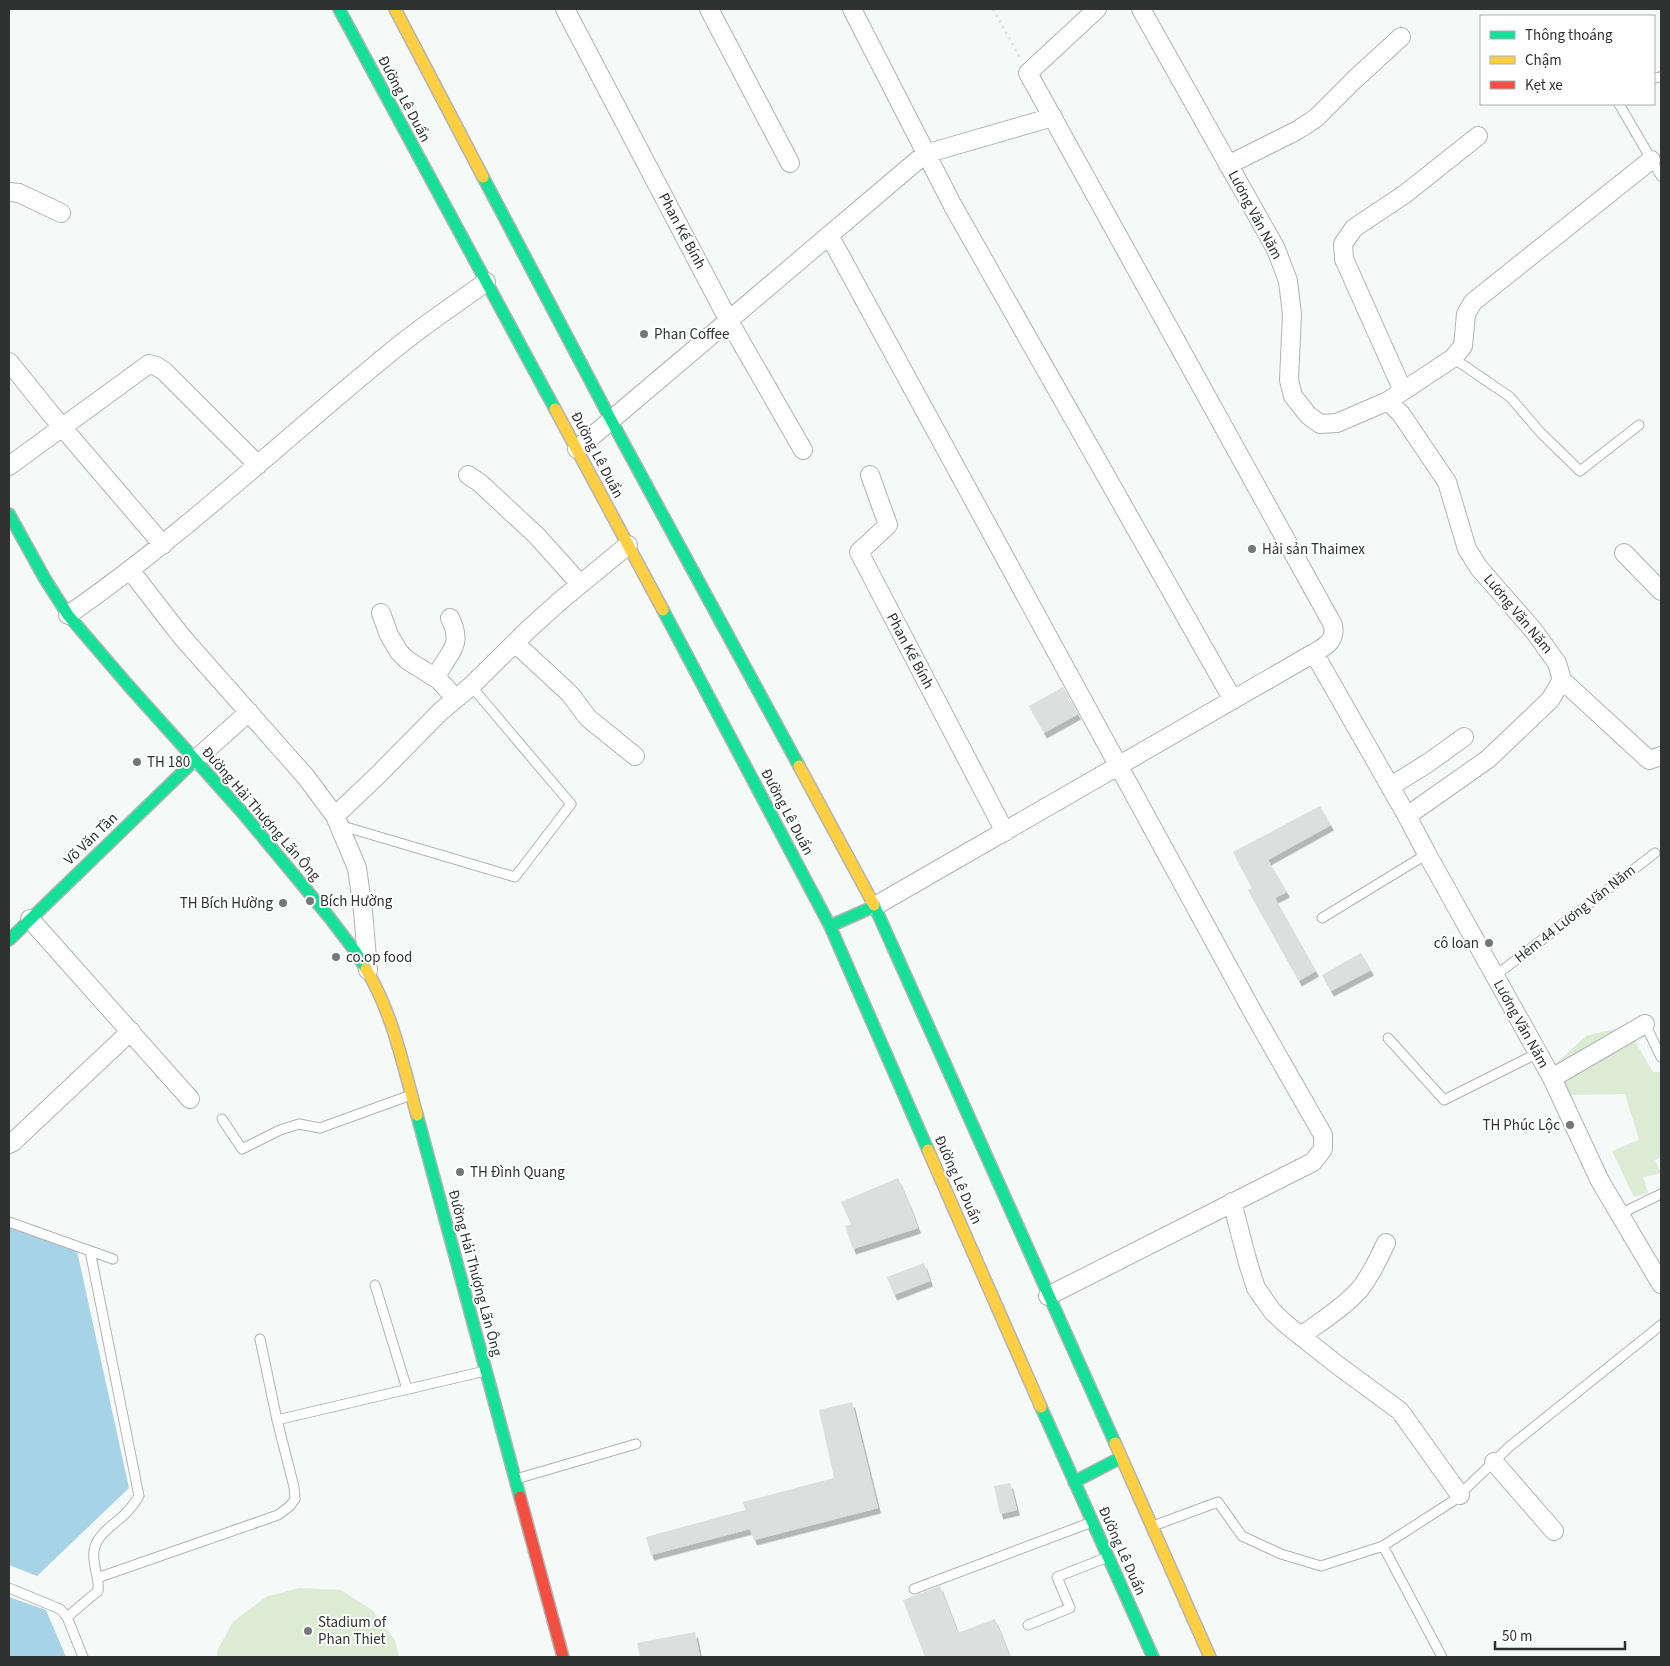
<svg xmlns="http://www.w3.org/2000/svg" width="1670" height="1666" viewBox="0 0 1670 1666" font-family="'Source Sans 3',sans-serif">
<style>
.green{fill:#dbebd4}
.water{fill:#a7d3e6}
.building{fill:#dbdfde;filter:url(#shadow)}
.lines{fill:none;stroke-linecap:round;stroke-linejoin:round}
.lane-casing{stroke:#b0b4b3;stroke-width:11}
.street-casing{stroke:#b0b4b3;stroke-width:20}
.fast-casing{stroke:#b0b4b3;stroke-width:14}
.slow-casing{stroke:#b0b4b3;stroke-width:14}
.jam-casing{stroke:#b0b4b3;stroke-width:14}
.path{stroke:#e2e4e4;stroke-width:3;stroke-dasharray:2.5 4;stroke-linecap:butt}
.lane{stroke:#fefefe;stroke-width:9}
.street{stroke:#fefefe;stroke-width:18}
.fast{stroke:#16e098;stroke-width:11}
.slow{stroke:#ffcf43;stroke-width:11}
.jam{stroke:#f24e42;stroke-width:11}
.poi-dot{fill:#747877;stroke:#fff;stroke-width:2}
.labels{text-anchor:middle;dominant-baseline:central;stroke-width:4;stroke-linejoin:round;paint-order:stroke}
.street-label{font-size:15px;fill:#2f3231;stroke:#fff}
.poi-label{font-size:15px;fill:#2f3231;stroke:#fff;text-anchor:start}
</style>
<defs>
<filter id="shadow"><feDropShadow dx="3" dy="5.5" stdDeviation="0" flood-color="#0004"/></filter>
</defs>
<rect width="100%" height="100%" fill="#f5f9f8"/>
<path class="green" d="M1626,1026L1653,1072H1661V1157L1655,1160L1661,1173L1643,1177L1648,1193L1634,1197L1612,1151L1639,1140L1625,1094L1568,1095L1553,1066L1586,1036Z
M299,1588L341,1590L372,1610L395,1640L399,1657H217V1651L233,1622L266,1597Z"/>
<path class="water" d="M9,1226L77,1251L129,1488L37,1576L9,1565Z
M9,1597L46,1610L66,1657H9Z"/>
<path class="building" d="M1063,687L1078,714L1044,733L1029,706Z
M1320,806L1331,825L1268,860L1287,892L1275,898L1316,971L1299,981L1248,890L1252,888L1233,852Z
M1361,953L1371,970L1331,991L1322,975Z
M898,1178L910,1206L918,1228L853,1249L845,1226L851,1224L841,1202Z
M924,1263L930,1281L894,1295L887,1277Z
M852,1402L878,1508L754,1540L750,1529L651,1555L646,1537L745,1510L743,1502L834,1478L819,1410Z
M1010,1483L1017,1510L1000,1514L994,1486Z
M940,1586L958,1633L995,1619L1010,1657H925L903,1600Z
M695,1632L700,1657H640L637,1643Z"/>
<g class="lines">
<defs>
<path id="lane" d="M1654,78L1661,77
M1619,104L1661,176
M1453,358L1510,397L1540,432L1580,471L1639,425
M339,825L515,877L571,804L471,686
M1322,918L1427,854
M1495,976L1655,853
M1645,1024L1661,1057
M1388,1038L1444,1100L1538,1053
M222,1119L242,1149L280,1130L299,1124L320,1128L411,1095
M1620,1214L1661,1194
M9,1222L113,1259
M375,1285L407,1389
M277,1420L485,1371
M516,1479L636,1444
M1153,1526L1218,1502L1242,1536L1281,1554L1321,1566L1383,1546L1453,1501L1509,1447L1661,1325
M1383,1546L1442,1657
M97,1578L278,1515L290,1506L295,1499L294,1487L277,1420L260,1339
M9,1588L60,1609L67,1617L83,1657
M914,1589L1092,1522
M67,1617L98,1591C100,1578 92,1566 94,1551C96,1535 113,1525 124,1515C130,1509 135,1503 139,1496L90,1251
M1028,1625L1070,1608L1057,1577L1108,1557"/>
<path id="street" d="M565,9L729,321L803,450
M709,9L790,163
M852,9L953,206L1233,700
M1141,9L1276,249L1288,281L1292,314L1289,380L1293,396L1308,415L1320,424L1337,423L1388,401L1401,414L1447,482L1467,549L1479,568L1534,631L1557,663L1562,680L1550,700L1488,759L1407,816L1427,854L1552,1078L1600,1181L1661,1284
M1228,165L1298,130L1316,118L1354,80L1401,37
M9,192L19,193L61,213
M829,235L1255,1016L1323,1135V1149L1313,1162L1048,1296
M9,362L51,414L163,545
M1403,391L1344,259L1343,244L1354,228L1405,194L1478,136
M1388,401L1453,358L1463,346L1466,314L1473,302L1651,160
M577,449L925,154L1053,117
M9,466L149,364L156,366L164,371L258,465
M468,475L480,483L537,536L580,584
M870,475L888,525L859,552L1005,832
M1624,553L1661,591
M130,570L182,637L306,777L335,816L357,868L363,911L368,970
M381,613L389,635L399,652L407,660L439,680L455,698
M68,615C185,534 287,436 397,347C425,324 456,304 486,282
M515,643L570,694L588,718L635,756
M1314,653L1407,816
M436,678C446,653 465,648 450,618
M1562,680L1649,760L1661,756
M195,760L249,712
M1391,786L1428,763L1464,737
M335,816L380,773L440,712L471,686L529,629L560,601L628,545
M875,906L1314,653C1326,646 1336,641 1333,625L1028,73L1097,9
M30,919L190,1099
M1552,1078L1645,1024
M9,1144L13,1142L131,1031
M1232,1202L1248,1263L1256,1288L1273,1312L1287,1325L1336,1364L1400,1411L1460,1495
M1301,1336C1320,1322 1343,1308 1359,1290C1371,1276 1378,1259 1386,1243
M1494,1462L1554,1531"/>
<path id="fast" d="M339,9L555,409
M483,177L611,420L799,766
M9,514L45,579L68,615L128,685L241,811L329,917L355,951L366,969
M663,610L830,926L928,1150
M874,905L1115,1443
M830,926L875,906
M9,940L195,760
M417,1115L520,1497
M1041,1407L1153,1657
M1074,1482L1120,1458"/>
<path id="slow" d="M395,9L483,177
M555,409L663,610
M799,766L874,905
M366,969C393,1014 403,1065 417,1115
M928,1150L1041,1407
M1115,1443L1210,1657"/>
<path id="jam" d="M520,1497L563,1657"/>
</defs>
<use href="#lane" class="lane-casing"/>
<use href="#street" class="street-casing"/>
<use href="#fast" class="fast-casing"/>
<use href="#slow" class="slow-casing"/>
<use href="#jam" class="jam-casing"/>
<path class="path" d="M993,9L1020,58"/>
<use href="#lane" class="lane"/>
<use href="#street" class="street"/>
<use href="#fast" class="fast"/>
<use href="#slow" class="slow"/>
<use href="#jam" class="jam"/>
</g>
<g class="poi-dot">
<circle cx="644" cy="334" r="5"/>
<circle cx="1252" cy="549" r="5"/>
<circle cx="137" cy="762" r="5"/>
<circle cx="310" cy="901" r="5"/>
<circle cx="283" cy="903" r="5"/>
<circle cx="1489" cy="943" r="5"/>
<circle cx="336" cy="957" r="5"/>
<circle cx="1570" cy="1125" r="5"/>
<circle cx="460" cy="1172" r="5"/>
<circle cx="308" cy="1631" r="5"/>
</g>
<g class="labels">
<g class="street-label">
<text transform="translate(404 99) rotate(62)">Đường Lê Duẩn</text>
<text transform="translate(1255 215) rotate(62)">Lương Văn Năm</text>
<text transform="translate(682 231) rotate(62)">Phan Kế Bính</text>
<text transform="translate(597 455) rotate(62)">Đường Lê Duẩn</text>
<text transform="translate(1518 614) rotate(50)">Lương Văn Năm</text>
<text transform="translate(910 651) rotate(62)">Phan Kế Bính</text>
<text transform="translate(787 812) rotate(62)">Đường Lê Duẩn</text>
<text transform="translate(261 814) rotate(49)">Đường Hải Thượng Lãn Ông</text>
<text transform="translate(91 839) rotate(-44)">Võ Văn Tần</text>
<text transform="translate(1575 914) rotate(-38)">Hẻm 44 Lương Văn Năm</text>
<text transform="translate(1521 1024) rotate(61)">Lương Văn Năm</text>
<text transform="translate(958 1180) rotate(66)">Đường Lê Duẩn</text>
<text transform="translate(475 1273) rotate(75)">Đường Hải Thượng Lãn Ông</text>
<text transform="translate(1122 1551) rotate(66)">Đường Lê Duẩn</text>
</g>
<g class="poi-label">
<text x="654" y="334">Phan Coffee</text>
<text x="1262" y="549">Hải sản Thaimex</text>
<text x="147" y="762">TH 180</text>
<text x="320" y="901">Bích Hường</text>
<text x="273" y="903" text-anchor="end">TH Bích Hường</text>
<text x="1479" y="943" text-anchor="end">cô loan</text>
<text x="346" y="957">co.op food</text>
<text x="1560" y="1125" text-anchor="end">TH Phúc Lộc</text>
<text x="470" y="1172">TH Đình Quang</text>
<text x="318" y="1622">Stadium of<tspan x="318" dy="17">Phan Thiet</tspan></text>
</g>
</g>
<rect width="1670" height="1666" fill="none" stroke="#2f3231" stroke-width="20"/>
<rect x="1480" y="15" width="175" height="90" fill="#ffffff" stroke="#acadad"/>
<rect x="1490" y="31" width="25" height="8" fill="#16e098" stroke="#acadad"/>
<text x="1525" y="40" font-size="15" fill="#2f3231">Thông thoáng</text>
<rect x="1490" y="56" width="25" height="8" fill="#ffcf43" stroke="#acadad"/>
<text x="1525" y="65" font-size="15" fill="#2f3231">Chậm</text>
<rect x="1490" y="81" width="25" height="8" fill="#f24e42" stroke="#acadad"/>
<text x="1525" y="90" font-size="15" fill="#2f3231">Kẹt xe</text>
<path d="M1495 1641v8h130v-8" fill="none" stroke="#2f3231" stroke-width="2.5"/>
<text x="1502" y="1641" font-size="15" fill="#2f3231" stroke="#ffffff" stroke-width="4" paint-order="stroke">50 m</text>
</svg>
